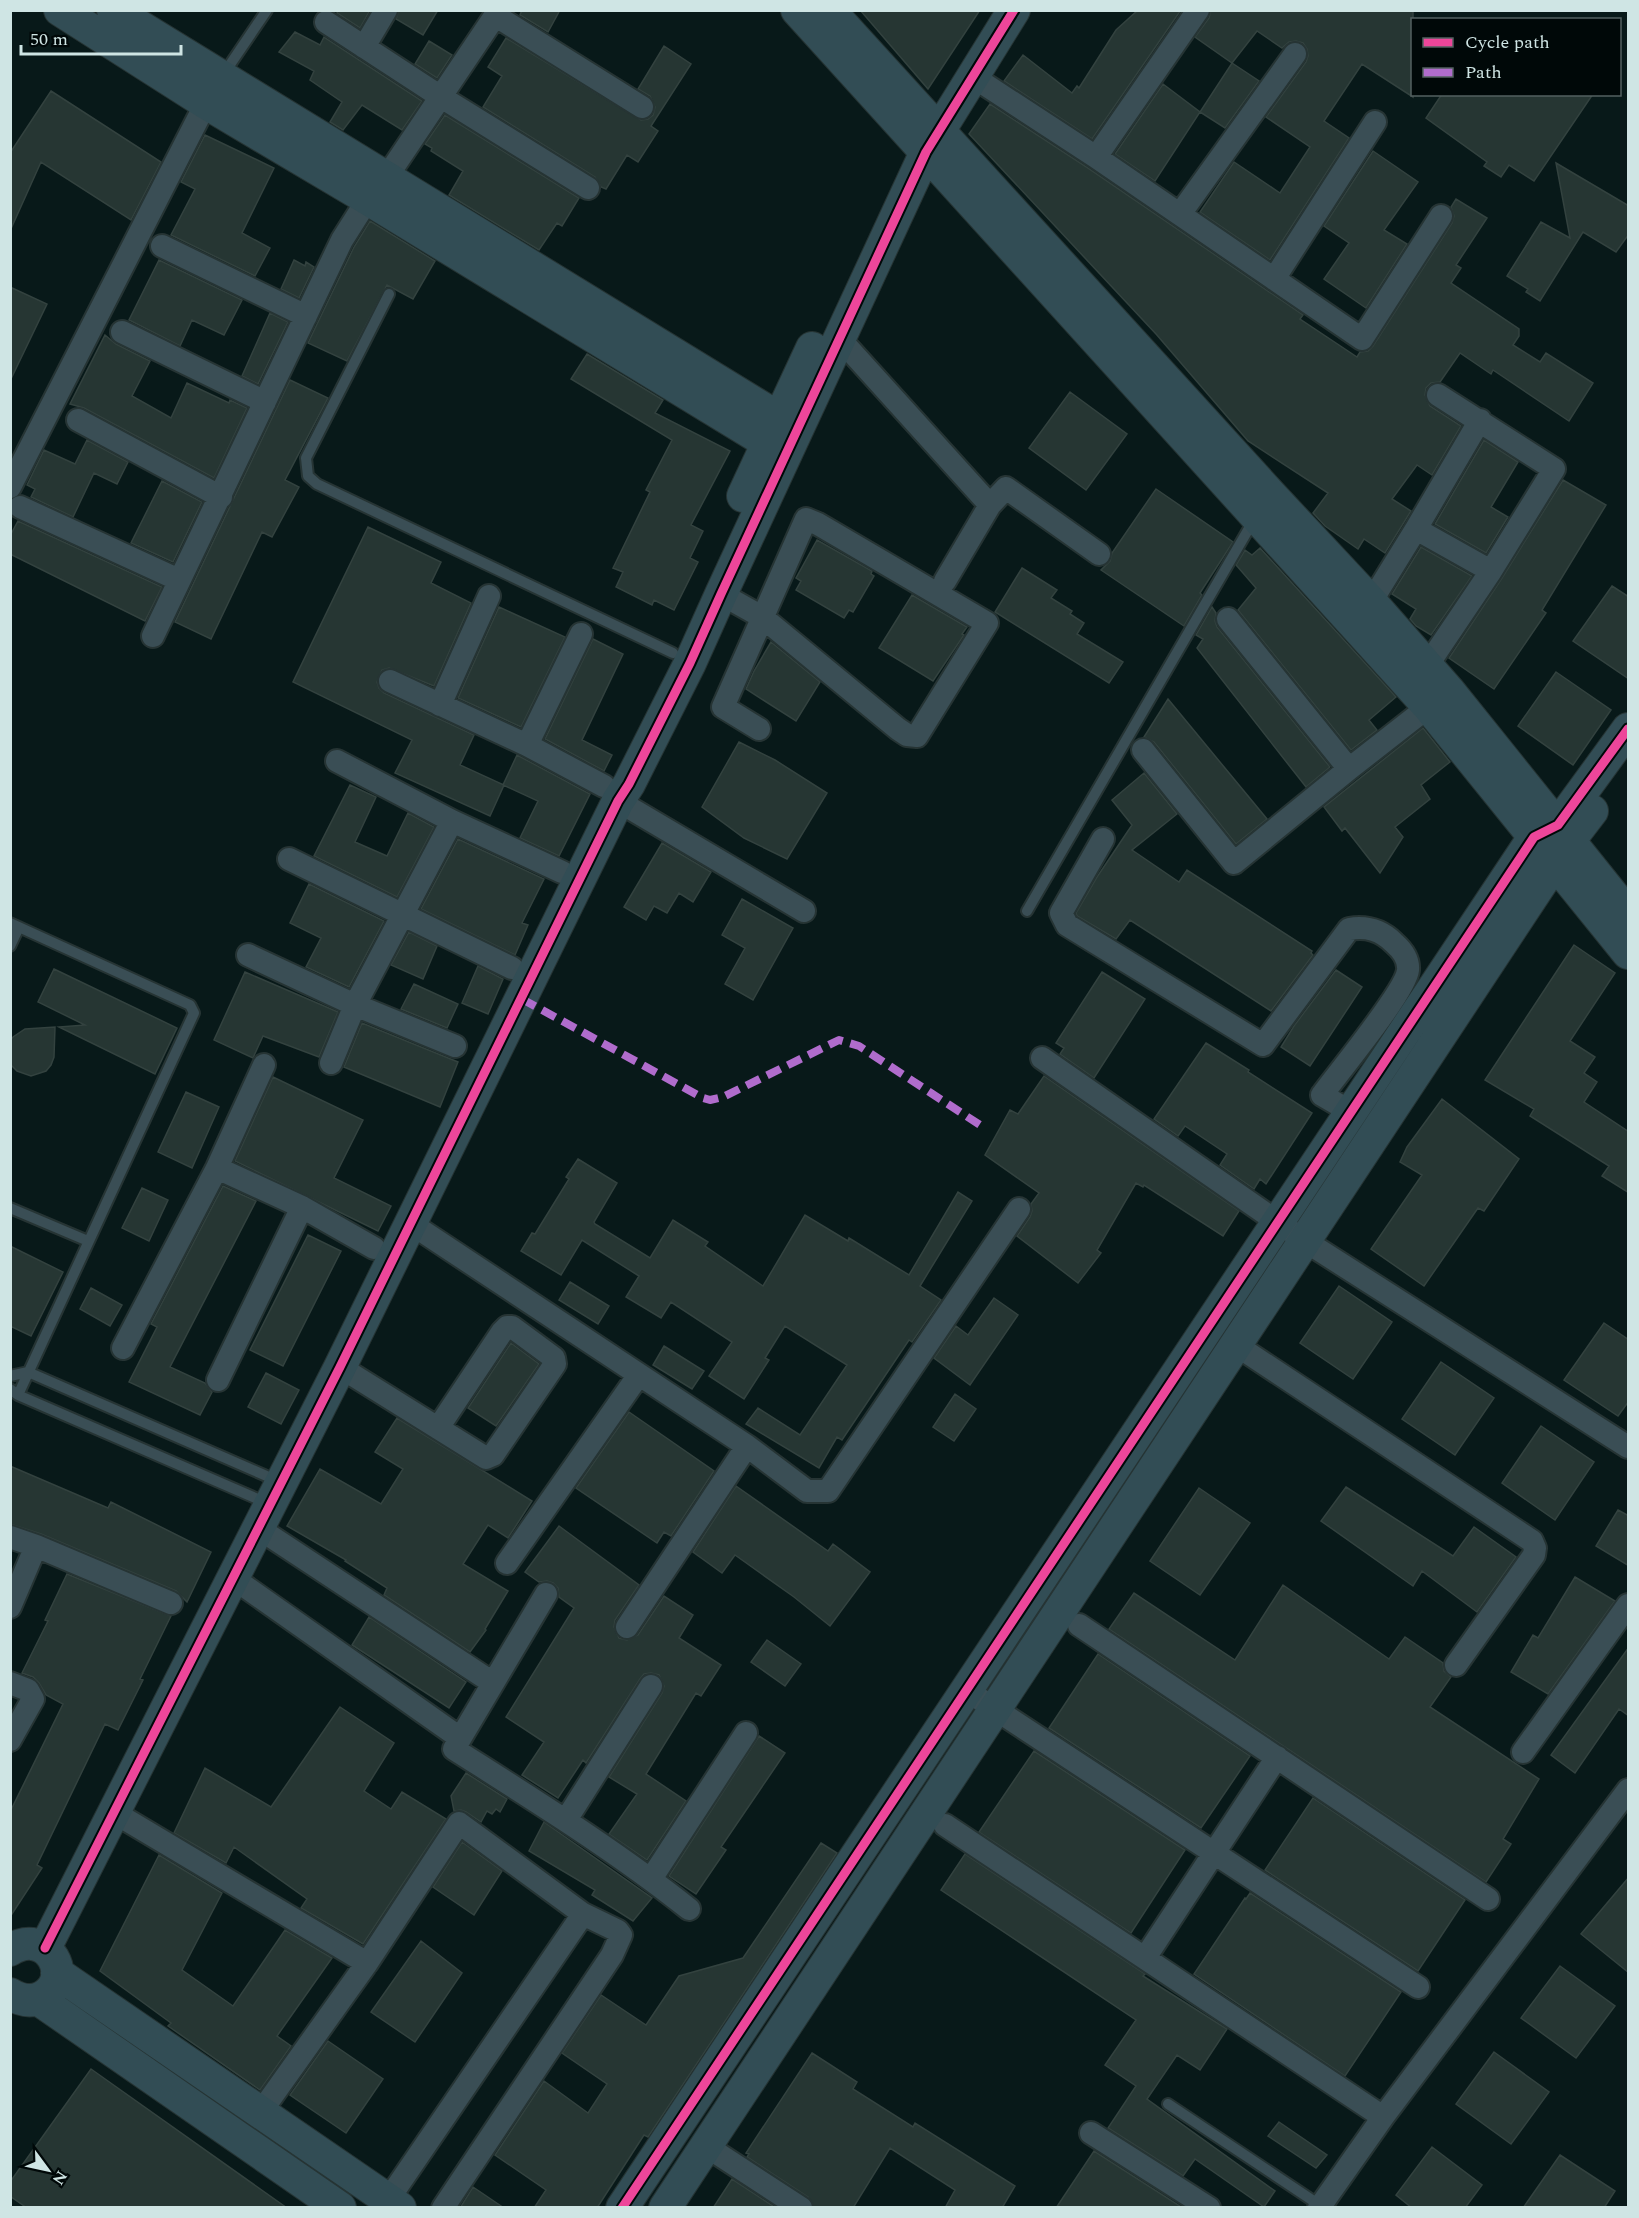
<svg xmlns="http://www.w3.org/2000/svg" width="1639" height="2218" viewBox="0 0 1639 2218" font-family="Spectral,serif">
<style>
.building{fill:#263633;stroke:#33423f;stroke-width:1.5}
.lines{fill:none;stroke-linecap:round;stroke-linejoin:round}
.lane-casing{stroke:#263434;stroke-width:14}
.street-casing{stroke:#263434;stroke-width:26}
.secondary-casing{stroke:#263434;stroke-width:34}
.lane{stroke:#3a4e55;stroke-width:10}
.street{stroke:#3a4e55;stroke-width:22}
.secondary{stroke:#324d55;stroke-width:32}
.quiet{stroke:#b06ccc;stroke-width:8;stroke-dasharray:15 8;stroke-linecap:butt}
.cycleway-casing{stroke:#000808;stroke-width:13}
.cycleway{stroke:#ed469a;stroke-width:9}
</style>
<rect width="100%" height="100%" fill="#081919"/>
<path class="building" d="M338,10H370L360,28L337,13Z
M399,10H438L423,35L396,19Z
M522,10H560L548,32L520,15Z
M860,10H980L928,89Z
M1138,10H1181L1092,139L1004,81L1023,55L1072,93L1077,86L1079,88L1116,30Z
M1211,10H1413V97L1362,64L1324,121L1349,138L1270,260L1200,212L1234,162L1280,193L1310,147L1266,117L1306,62L1308,56L1307,49L1303,43L1296,41L1289,42L1282,48L1257,31L1232,63L1195,37L1209,18Z
M295,32L320,45L324,37L422,101L402,130L362,105L343,130L330,122L342,102L310,80L314,71L279,52Z
M506,38L641,120L648,119L653,115L655,107L650,96L638,89L664,46L691,64L651,126L658,131L638,162L627,155L606,189L601,187L595,177L483,107L502,76L488,67Z
M429,41L452,55L437,78L415,64Z
M1232,63L1259,81L1225,128L1200,112Z
M1163,84L1200,112L1155,181L1115,154Z
M51,91L161,162L131,220L41,162L10,231V153Z
M1442,94H1593L1534,181L1509,165L1501,177L1484,166L1487,162L1426,118Z
M990,104L1088,168L1303,315L1300,319L1357,357L1360,352L1368,351L1373,346L1452,223L1454,216L1451,207L1456,199L1487,218L1456,265L1461,268L1451,283L1519,329V336L1513,345L1540,362L1546,353L1593,383L1569,421L1493,370L1491,374L1460,353L1440,382L1431,383L1426,388L1425,395L1430,406L1461,426L1432,475L1417,465L1392,499L1411,511L1385,553L1364,539L1358,549L1325,526L1313,513L1328,493L1248,441L1156,334L969,134Z
M445,115L579,198L562,226L557,223L539,250L449,195L463,171L431,151L432,148L425,144Z
M205,135L274,168L242,233L270,248L255,276L171,235L195,189L181,182Z
M1373,151L1418,182L1384,230L1407,244L1366,308L1324,279L1349,243L1324,226Z
M1556,163L1629,206V234L1616,252L1583,232L1540,301L1526,292L1528,289L1507,276L1541,222L1570,238Z
M370,221L435,261L413,299L387,285L347,361L308,343L354,247Z
M159,260L242,300L224,335L192,320L180,346L129,320Z
M294,260L305,266L306,262L314,267L299,298L281,289Z
M10,287L47,304L10,381Z
M270,313L288,322L258,384L242,376Z
M105,335L116,344L150,361L132,396L171,418L187,383L229,403L230,400L247,408L214,478L84,408L70,404Z
M587,354L663,400L655,413L730,451L691,525L703,531L690,558L698,562L674,610L654,600L652,605L616,587L623,572L613,568L650,492L646,490L672,440L571,379Z
M290,380L328,398L285,480L299,487L272,537L262,532L211,639L175,622Z
M1070,392L1127,434L1086,490L1029,448Z
M87,440L128,462L117,484L94,473L73,517L31,497L35,489L27,485L44,450L75,464Z
M1484,440L1518,462L1491,507L1508,517L1486,553L1435,524Z
M1563,480L1606,505L1542,610L1546,613L1494,689L1449,658L1502,578Z
M162,481L202,502L173,562L131,543Z
M1156,489L1233,542L1200,593L1202,595L1184,626L1101,570L1110,561L1112,553Z
M18,521L162,587L145,621L10,554V536Z
M368,527L441,562L431,583L471,603L434,686L389,668L382,670L377,682L379,688L384,693L474,735L460,765L504,785L490,816L395,773L412,740L293,682Z
M817,540L872,571L871,574L874,576L853,612L849,610L844,618L796,590L801,581L796,578Z
M1421,547L1472,576L1431,635L1416,626L1410,619L1416,609L1392,594Z
M1260,548L1396,697L1369,720L1377,730L1351,750L1238,610L1256,588L1236,565L1245,550L1252,555Z
M1022,568L1057,590L1051,598L1072,611L1070,614L1084,623L1077,634L1123,662L1109,683L995,612Z
M1612,586L1629,597V679L1573,641Z
M912,595L967,627L962,634L964,635L933,681L879,648Z
M499,607L565,637L521,727L458,698Z
M1212,607L1216,613L1215,621L1217,627L1330,767L1306,787L1197,648L1203,639L1196,635Z
M593,639L623,654L582,740L612,755L604,771L545,739Z
M771,642L820,682L796,721L746,689L754,671Z
M1556,672L1611,710L1573,765L1518,726Z
M1168,699L1267,819L1236,844L1154,742L1144,737Z
M1423,728L1450,762L1421,785L1430,799L1395,827L1403,837L1380,873L1345,828L1342,831L1324,807Z
M739,742L775,760L827,793L787,859L744,838L702,807Z
M517,755L590,794L559,856L520,838L538,801L503,785Z
M1144,773L1177,814L1132,850L1179,882L1187,870L1312,951L1311,953L1313,955L1271,1011L1130,920L1116,939L1077,916L1076,913L1097,877L1132,825L1112,800Z
M350,785L376,797L355,842L387,856L408,813L434,827L397,897L314,856Z
M458,839L544,879L522,923L528,925L515,955L421,909Z
M662,843L711,872L693,902L679,893L667,913L654,906L646,920L624,907Z
M309,884L384,921L349,987L306,967L321,938L290,923Z
M742,899L793,928L753,1000L725,984L745,948L722,935Z
M409,932L437,946L423,979L391,965Z
M1574,945L1615,973L1570,1041L1595,1057L1584,1073L1597,1082L1584,1102L1629,1132V1193L1602,1176L1609,1166L1530,1116L1534,1109L1485,1080Z
M478,966L503,979L488,1014L462,1003Z
M54,969L177,1028L155,1074L59,1027L85,1025L38,1002Z
M1336,970L1362,987L1310,1066L1281,1047L1294,1026Z
M245,972L338,1012L319,1057L263,1036L253,1058L214,1040Z
M1102,972L1145,999L1094,1078L1060,1054L1064,1048L1056,1043Z
M414,984L458,1004L447,1028L401,1009Z
M362,1023L458,1062L440,1107L344,1067Z
M55,1027L54,1057L51,1065L46,1071L31,1076L17,1071L10,1064V1041L13,1037L25,1029Z
M1206,1043L1249,1070L1248,1072L1312,1113L1266,1184L1260,1179L1254,1189L1220,1165L1227,1154L1185,1126L1178,1136L1154,1119Z
M1044,1076L1239,1211L1223,1236L1144,1185L1143,1187L1136,1183L1097,1250L1101,1253L1078,1283L1017,1236L1030,1217L1032,1211L1031,1204L1039,1193L985,1155L1010,1110L1018,1114Z
M273,1077L363,1120L334,1178L391,1206L378,1231L235,1161Z
M186,1092L219,1107L192,1168L158,1152Z
M1442,1099L1519,1159L1484,1211L1478,1208L1424,1286L1371,1249L1422,1175L1400,1162L1407,1147Z
M578,1159L617,1183L594,1222L595,1224L650,1258L673,1220L708,1242L705,1246L763,1286L805,1215L848,1241L849,1238L909,1275L958,1192L972,1201L920,1286L941,1300L912,1342L909,1340L842,1440L837,1437L819,1468L746,1424L758,1408L800,1435L847,1365L785,1326L765,1358L769,1360L744,1399L709,1376L732,1342L671,1302L661,1318L626,1297L639,1276L582,1240L561,1275L521,1251L532,1233L535,1234L569,1179L566,1177Z
M223,1186L256,1201L170,1367L205,1383L212,1392L200,1415L129,1382L157,1327L151,1324Z
M142,1188L168,1200L149,1241L122,1228Z
M308,1235L341,1251L283,1366L250,1350Z
M10,1246L63,1272L31,1336L10,1326Z
M570,1282L609,1306L598,1324L559,1300Z
M1339,1286L1392,1322L1353,1379L1300,1343Z
M91,1288L122,1305L110,1326L80,1309Z
M994,1298L1018,1315L970,1385L934,1358L956,1326L968,1335Z
M1604,1323L1629,1340V1401L1618,1416L1564,1380Z
M511,1343L539,1364L496,1426L468,1408Z
M664,1346L704,1371L692,1389L653,1365Z
M1441,1362L1494,1398L1455,1455L1402,1419Z
M266,1373L299,1390L281,1424L248,1407Z
M955,1394L976,1409L954,1441L933,1427Z
M629,1412L714,1471L671,1536L664,1532L657,1543L576,1488Z
M397,1418L532,1501L508,1538L488,1525L463,1564L508,1591L485,1629L486,1630L470,1652L384,1595L387,1588L345,1561L346,1560L287,1526L320,1469L381,1504L403,1469L375,1452Z
M1541,1426L1594,1462L1555,1520L1502,1483Z
M10,1466L108,1508L111,1502L211,1552L187,1602L176,1591L41,1534L10,1524Z
M736,1486L828,1551L833,1544L870,1572L830,1626L794,1597L735,1555L722,1573L693,1552Z
M1346,1487L1453,1556L1474,1527L1516,1557L1477,1612L1422,1571L1413,1586L1321,1521Z
M1199,1488L1250,1523L1200,1595L1150,1561Z
M1618,1510L1629,1516V1566L1596,1546Z
M559,1526L639,1585L615,1620L614,1627L619,1638L627,1640L638,1635L664,1596L693,1615L679,1638L721,1665L701,1696L696,1693L646,1774L686,1801L647,1860L609,1834L637,1794L609,1777L662,1693L664,1686L659,1675L651,1673L644,1674L640,1679L586,1763L583,1760L558,1798L522,1775L544,1742L506,1717L574,1608L559,1597L558,1588L553,1583L547,1581L539,1582L525,1572Z
M67,1574L171,1616L140,1679L143,1680L118,1730L105,1724L37,1865L42,1868L10,1917V1812L63,1704L46,1695L39,1683L33,1677L22,1673L48,1621L45,1620Z
M1575,1577L1615,1601L1548,1694L1511,1672L1533,1635L1538,1638Z
M1283,1585L1389,1659L1405,1637L1443,1663L1444,1671L1451,1677L1430,1707L1539,1779L1503,1839L1511,1844L1486,1882L1109,1629L1134,1593L1235,1660Z
M369,1617L466,1682L449,1708L352,1645Z
M767,1640L801,1664L785,1686L751,1662Z
M1629,1647V1716L1619,1709L1575,1773L1551,1755Z
M1098,1654L1250,1756L1201,1828L1049,1728Z
M340,1707L394,1743L364,1791L391,1809L402,1792L446,1819L363,1944L301,1908L307,1899L234,1847L226,1863L174,1833L205,1768L271,1807Z
M759,1736L785,1753L721,1847L726,1850L696,1894L669,1876Z
M1034,1751L1185,1850L1131,1933L979,1832Z
M466,1773L507,1799L500,1812L496,1809L492,1814L487,1811L481,1822L466,1812L461,1810L454,1811L451,1796Z
M1313,1798L1465,1900L1418,1971L1265,1870Z
M544,1822L652,1898L633,1921L592,1895L595,1890L529,1851Z
M462,1842L502,1871L474,1915L433,1887Z
M821,1843L837,1853L648,2137L644,2135L597,2208H534L546,2190L495,2155L544,2081L588,2113L607,2084L562,2053L601,1995L646,2025L679,1976L743,1958Z
M965,1854L1145,1974L1143,1976L1227,2029L1200,2070L1177,2055L1147,2099L1275,2191L1264,2207L1195,2159L1183,2176L1108,2128L1136,2086L1105,2065L1136,2020L941,1890Z
M159,1855L222,1893L182,1970L233,2006L285,1930L332,1958L277,2036L291,2046L260,2090L168,2026L171,2023L100,1971Z
M1629,1877V1973L1581,1934Z
M1250,1893L1401,1992L1345,2076L1194,1974L1245,1898L1246,1899Z
M421,1941L462,1973L415,2042L371,2012Z
M1560,1966L1615,2006L1576,2058L1521,2018Z
M328,2041L383,2079L346,2133L290,2095Z
M1494,2052L1549,2092L1511,2144L1456,2104Z
M812,2053L857,2082L853,2089L913,2127L915,2123L1015,2186L1002,2208H945L955,2190L890,2148L853,2208H814L808,2197L747,2157L749,2154L746,2153Z
M91,2069L287,2208H27L10,2196V2182Z
M1279,2122L1327,2155L1316,2168L1268,2136Z
M1432,2147L1482,2185L1465,2208H1412L1396,2195Z
M1094,2151L1183,2208H1056Z
M1560,2155L1615,2191L1604,2208H1523Z
M732,2179L776,2208H713Z
M473,2187L504,2208H460Z"/>
<g class="lines">
<defs>
<path id="lane" d="M223,75L267,10
M389,294L306,458L308,476L317,484L673,653
M1027,911L1255,518
M10,923L190,1005L194,1013L18,1395
M10,946L19,927
M10,1208L88,1241
M10,1376L28,1372L278,1481
M10,1389L18,1395L267,1503
M1168,2104L1321,2206"/>
<path id="street" d="M496,16L642,107
M326,22L441,97L588,188
M364,47L386,10
M972,76L1096,157L1362,339L1441,216
M1096,157L1198,10
M1180,214L1295,54
M162,246L306,316
M1274,279L1375,122
M122,332L265,402
M840,339L990,505
M78,420L221,497
M10,487L206,103
M20,507L179,580
M1416,529L1491,571
M945,581L990,505L1006,488L1099,554
M721,594L762,617L898,729L907,735L917,736L987,623L818,524L806,519L723,707L759,729
M1360,611L1371,602L1416,529L1480,420
M1228,619L1349,769
M153,636L342,240L368,199L386,178L499,10
M1416,673L1427,666L1491,571L1554,469L1438,395
M390,681L527,745L604,786
M440,705L489,596
M527,745L581,634
M1143,750L1234,863L1349,769L1441,697
M337,761L452,821L562,872
M618,801L804,911
M1103,839L1061,913L1067,925L1263,1045L1349,929C1367,926 1381,930 1394,943C1402,950 1409,959 1408,970C1406,991 1338,1073 1322,1095L1351,1112
M289,859L512,968
M248,955L355,1005L455,1046
M1042,1058L1305,1241L1628,1447
M331,1063L355,1005L452,821
M217,1168L302,1207L374,1248
M410,1223L747,1446L807,1491H828L1019,1209
M1236,1345L1532,1541L1535,1548L1534,1555L1456,1665
M123,1348L217,1168L264,1065
M340,1367L486,1458L493,1455L555,1364L554,1358L512,1327H507L502,1332L438,1428
M218,1380L302,1207
M258,1528L493,1683
M10,1537L36,1546L171,1603
M507,1563L638,1376
M233,1578L460,1738
M546,1594L454,1749C534,1800 615,1850 689,1909
M10,1607L36,1546
M1079,1625L1488,1899
M627,1627L747,1446
M10,1683L28,1690L33,1699L10,1740
M966,1690L1418,1987
M1523,1752L1628,1605
M115,1813L367,1963
M566,1820L651,1686
M945,1825L1383,2117
M651,1879L746,1733
M1145,1958L1277,1757
M260,2113L367,1963L459,1823L583,1914L618,1931L621,1935L612,1955L443,2208
M1091,2133L1209,2208
M706,2146L801,2208
M388,2200L583,1914
M1319,2208L1383,2117L1628,1790"/>
<path id="secondary" d="M60,10L206,103L368,199L786,454
M113,10L795,428
M797,10L1429,707L1628,953
M829,10L1271,495L1371,602L1449,691L1628,914
M743,496L812,348
M45,1948L340,1367L618,801L629,784L690,663L721,594L926,152L1014,10
M10,1950C48,1926 76,1979 42,1997C31,2003 20,2000 10,1994
M57,1973L400,2208
M38,1999L340,2208
M622,2208L1534,837L1558,825L1628,729
M665,2208L1569,841L1592,811"/>
</defs>
<use href="#lane" class="lane-casing"/>
<use href="#street" class="street-casing"/>
<use href="#secondary" class="secondary-casing"/>
<use href="#lane" class="lane"/>
<use href="#street" class="street"/>
<use href="#secondary" class="secondary"/>
<path class="quiet" d="M522,999L703,1098L710,1100L723,1097L839,1040L859,1046L980,1125"/>
<defs>
<path id="cycleway" d="M45,1948L340,1367L618,801L629,784L690,663L721,594L926,152L1014,10
M622,2208L1534,837L1558,825L1628,729"/>
</defs>
<use href="#cycleway" class="cycleway-casing"/>
<use href="#cycleway" class="cycleway"/>
</g>
<rect width="1639" height="2218" fill="none" stroke="#cfe5e4" stroke-width="24"/>
<rect x="1411" y="18" width="210" height="78" fill="#000808" stroke="#536060" stroke-width="1.5"/>
<rect x="1423" y="38" width="30" height="9" fill="#ed469a" stroke="#536060" stroke-width="1.5"/>
<text x="1465" y="48" font-size="18" fill="#cfe5e4">Cycle path</text>
<rect x="1423" y="68" width="30" height="9" fill="#b06ccc" stroke="#536060" stroke-width="1.5"/>
<text x="1465" y="78" font-size="18" fill="#cfe5e4">Path</text>
<g transform="translate(48 2170) rotate(123)" stroke="#000808" stroke-width="4.5" paint-order="stroke">
<path d="M0-4.5L10 22L0 15L-10 22Z" fill="#cfe5e4"/>
<text y="-9" font-size="16" font-weight="bold" text-anchor="middle" fill="#cfe5e4">N</text>
</g>
<path d="M21 45v9h160v-9" fill="none" stroke="#cfe5e4" stroke-width="3"/>
<text x="30" y="45" font-size="18" fill="#cfe5e4" stroke="#000808" stroke-width="4.5" paint-order="stroke">50 m</text>
</svg>
